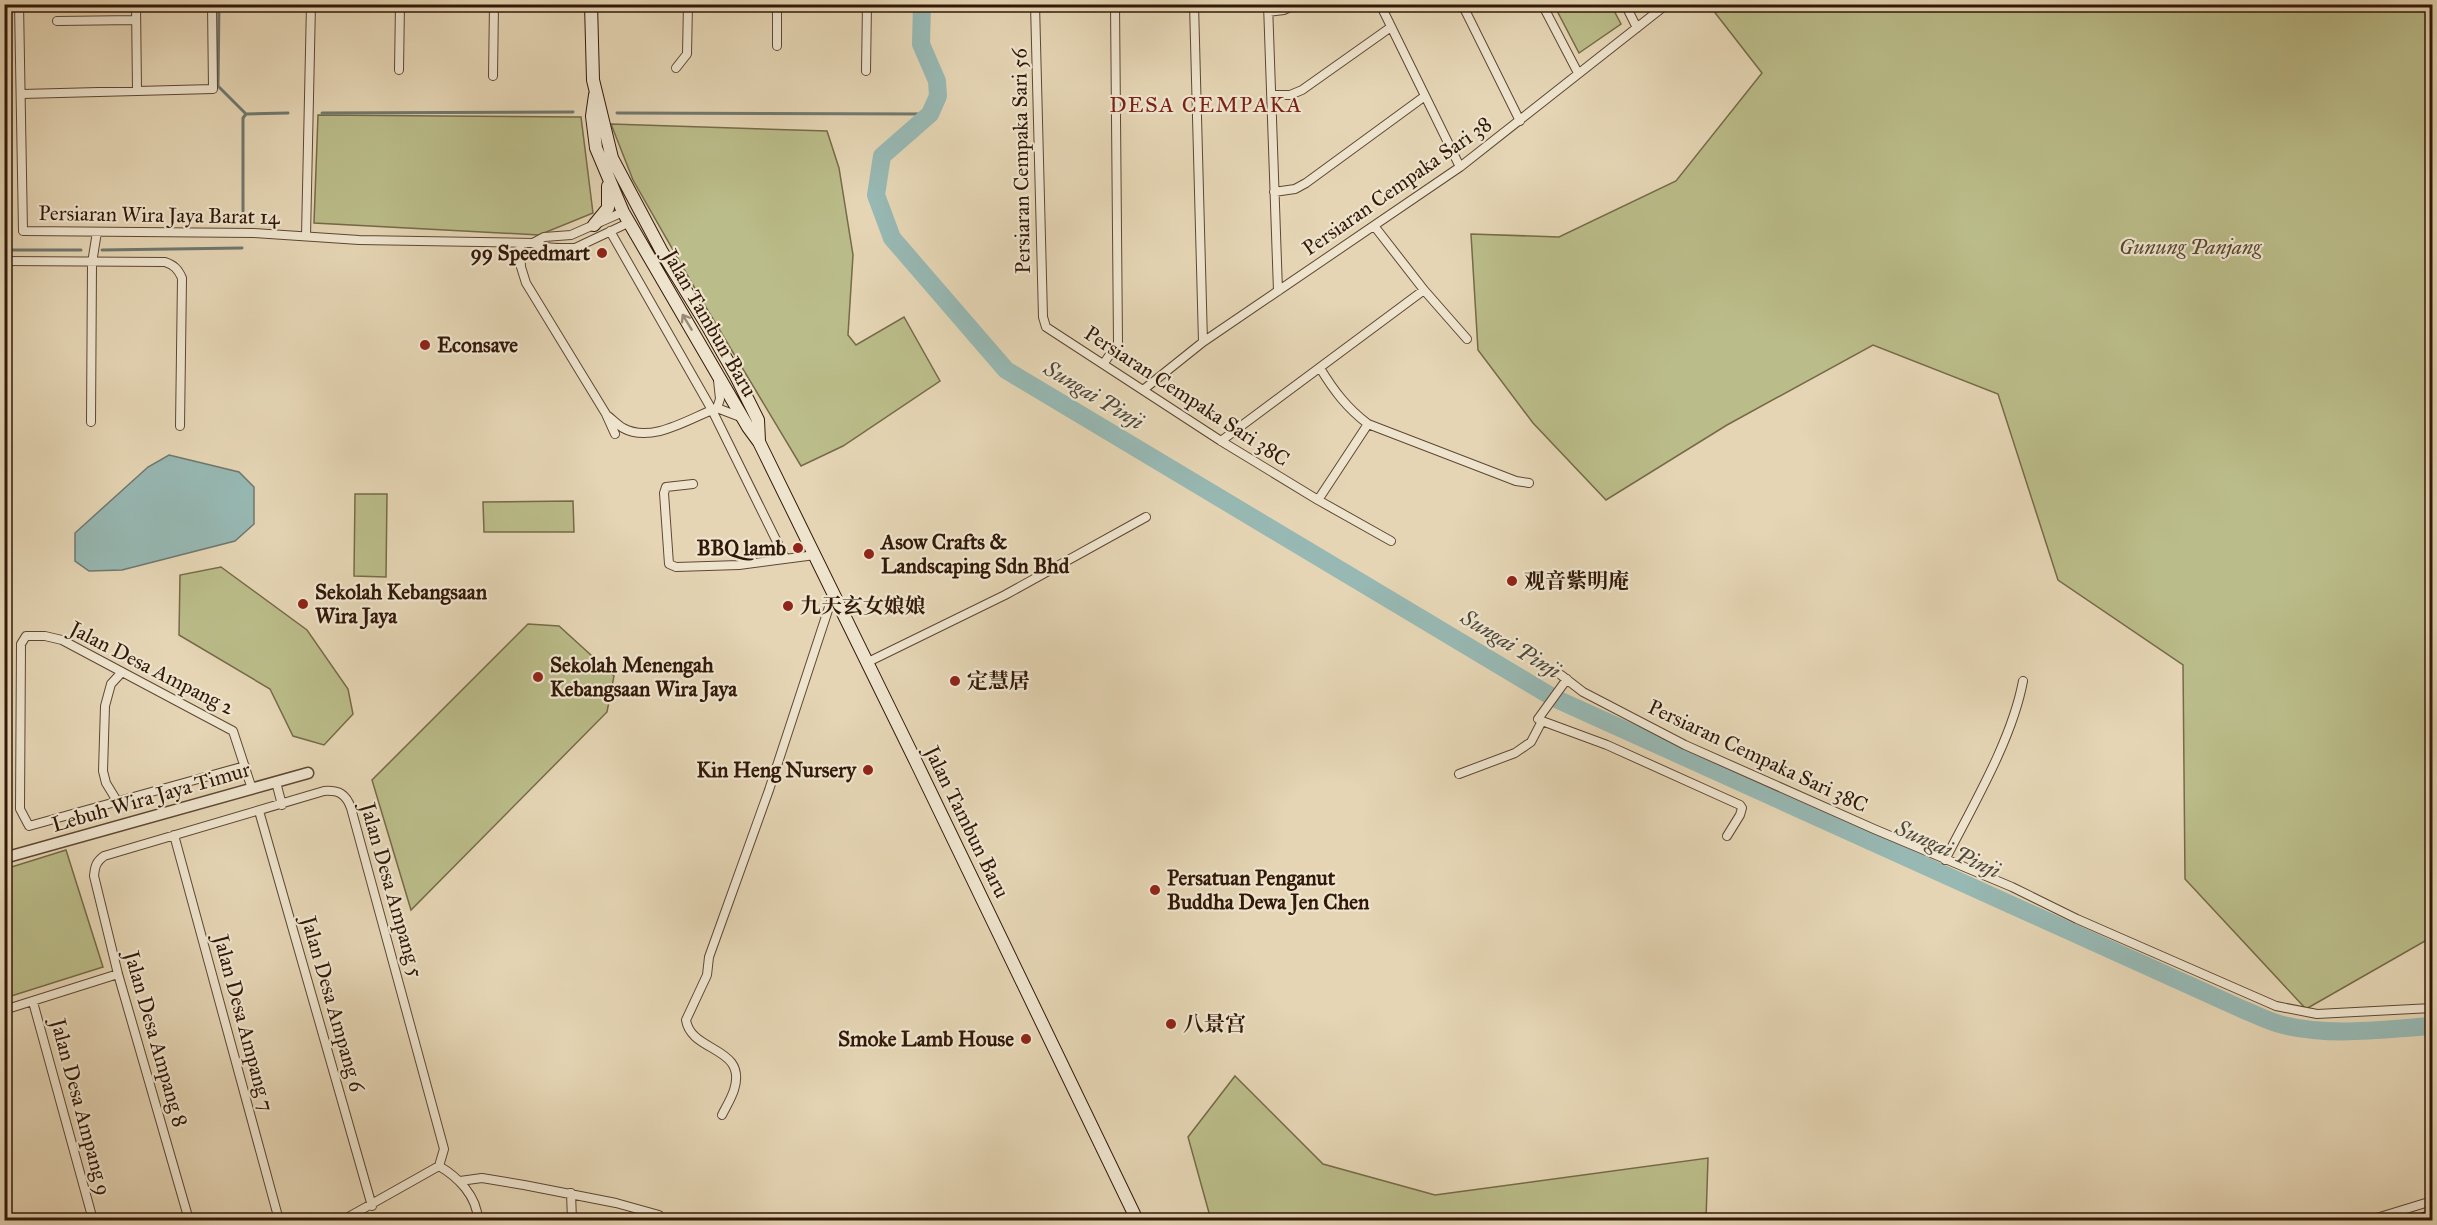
<svg xmlns="http://www.w3.org/2000/svg" width="2437" height="1225" viewBox="0 0 2437 1225" font-family="'IM FELL Great Primer','Noto Serif SC',serif">
<style>
.green{fill:#babc89;stroke:#766a48;stroke-width:1.5}
.water{fill:#97b8b3;stroke:#6f786f;stroke-width:1.5}
.lines{fill:none;stroke-linecap:round;stroke-linejoin:round}
.stream{stroke:#6f786f;stroke-width:3}
.river{stroke:#97b8b3;stroke-width:18}
.minor-casing{stroke:#5f4733;stroke-width:10}
.tertiary-casing{stroke:#5f4733;stroke-width:13}
.secondary-casing{stroke:#321808;stroke-width:14}
.primary-casing{stroke:#321808;stroke-width:16}
.minor{stroke:#eee4ce;stroke-width:8}
.tertiary{stroke:#eee4ce;stroke-width:10}
.secondary{stroke:#eee4ce;stroke-width:12}
.primary{stroke:#e5d5b4;stroke-width:14}
.oneway{stroke:#998875}
.poi-dot{fill:#8f2418;stroke:#eee4ce;stroke-width:2}
.labels{text-anchor:middle;dominant-baseline:central;stroke-width:4.5;stroke-linejoin:round;paint-order:stroke}
.street-label{font-size:21px;fill:#321808;stroke:#eee4ce}
.park-label{font-size:21px;font-style:italic;fill:#5b492f;stroke:#eee4ce}
.poi-label{font-size:21px;font-weight:bold;fill:#321808;stroke:#eee4ce;text-anchor:start}
.neighbourhood-label{font-size:22px;letter-spacing:1.5px;fill:#7a1f14;stroke:#eee4ce}
.water-label{font-size:22px;font-style:italic;fill:#50483b;stroke:#eee4ce}
</style>
<rect width="100%" height="100%" fill="#e5d5b4"/>
<filter id="stains"><feTurbulence type="fractalNoise" baseFrequency=".00333" numOctaves="4"/><feColorMatrix values="0 0 0 0 .2 0 0 0 0 .09 0 0 0 0 .02 0 0 0 .5 -.17"/></filter>
<radialGradient id="worn" r=".72"><stop offset=".6" stop-color="#630" stop-opacity="0"/><stop offset="1" stop-color="#630" stop-opacity=".3"/></radialGradient>
<path class="green" d="M122,4V6L35,10V5Z
M1554,5H1611L1621,24L1579,53Z
M1709,5H2432V937L2306,1009L2185,879L2183,665L2058,580L1998,394L1873,345L1727,425L1606,500L1533,423L1478,350L1471,234L1559,237L1676,181L1762,73Z
M318,115L581,117L593,213L539,235L314,223Z
M611,124L827,131L839,168L853,255L848,335L856,345L904,317L940,381L843,446L801,466L701,299L633,180Z
M355,494H387L386,577L354,576Z
M573,501L574,532H484L483,502Z
M221,567L307,630L348,689L353,714L324,745L293,736L270,689L179,635L180,575Z
M528,624L559,626L614,676L607,712L411,910L372,780Z
M66,850L103,967L5,998V869Z
M1235,1076L1323,1164L1435,1195L1708,1158L1706,1220H1211L1188,1137Z"/>
<path class="water" d="M169,455L239,472L254,487V524L235,541L122,570L89,571L75,561V533L148,467Z"/>
<g class="lines">
<path class="stream" d="M219,4L218,86L246,114L288,113
M322,113L573,112
M617,113L930,114
M243,211V118L246,114
M4,250H81
M102,250L242,248"/>
<path class="river" d="M922,4L921,44L937,81L938,96L930,114L882,156L876,195L892,238L1006,370L1554,698L2244,1010C2257,1015 2270,1022 2283,1025C2332,1037 2384,1029 2432,1026"/>
<defs>
<path id="minor" d="M19,4L23,231L254,233L359,240L533,243C545,249 561,248 575,248L628,223
M136,4L137,91
M1035,4L1043,317L1046,327L1221,441L1318,500L1391,541
M1194,4L1203,342
M1268,4L1278,291
M1380,4L1460,167
M1462,4L1520,121
M1542,4L1578,73
M1625,4L1637,28
M1268,12L1284,10L1296,4
M57,21L136,20
M777,46V4
M676,68L687,54L688,4
M399,70L400,4
M866,71L867,4
M493,76L494,4
M22,94L213,89L212,4
M1271,95H1290L1302,90L1391,27
M1274,192L1295,189L1306,183L1425,96
M1375,227L1424,290L1467,339
M610,231L712,410L785,558
M306,236L311,4
M520,243L521,267L526,283L606,414L615,434
M533,243L544,237L571,235L623,212
M4,261L165,262C174,265 178,269 182,278L180,426
M1104,363L1118,343L1115,4
M1320,368C1334,391 1347,408 1368,424L1516,481L1529,483
M1143,390L1203,342L1460,167L1667,4
M717,408L720,399L718,380
M608,416C613,420 618,425 623,428C652,444 690,418 717,408L743,418
M91,422L92,263L97,232
M1221,441L1424,290
M693,484L666,487L664,493L669,564L676,567L739,565L815,555
M1318,500L1368,424
M866,663L1005,595L1146,517
M1561,675L1583,692L1685,745L1874,829L2012,887L2077,919L2276,1006L2317,1014L2432,1008
M1542,721L1607,745L1740,805L1742,808L1740,815L1727,836
M245,766L29,826L20,809L21,644L26,636H45L62,640L233,731L252,789
M1459,774L1515,753L1531,742L1542,721L1538,719L1567,679
M276,782L282,805
M117,801L106,783L103,771L105,706L111,684L122,672
M259,811L372,1206
M174,835L279,1220
M1945,860C1972,807 2012,740 2023,681
M33,1002L93,1220
M4,1010L118,974
M722,1115C726,1107 731,1099 734,1090C748,1046 691,1053 686,1020L707,975L709,957L769,790L833,595
M439,1166C458,1177 477,1196 478,1220
M460,1181L482,1178L524,1185L616,1203L659,1215L660,1220
M571,1193L572,1220
M4,1213L7,1220
M189,1220L118,974L94,876C95,866 96,862 104,856L324,791C339,790 346,794 351,808L444,1149L439,1166L343,1220
M2370,1220L2432,1201"/>
<path id="tertiary" d="M4,858L308,773"/>
<path id="secondary" d="M591,4L593,80L612,158L662,252L707,325L736,376L758,420L759,441
M595,95L592,116L596,148L623,212L748,427L759,442L916,762L1137,1220
M594,225L608,208V186"/>
<path id="primary" d="M2424,1220L2432,1218"/>
</defs>
<use href="#minor" class="minor-casing"/>
<use href="#tertiary" class="tertiary-casing"/>
<use href="#secondary" class="secondary-casing"/>
<use href="#primary" class="primary-casing"/>
<use href="#minor" class="minor"/>
<use href="#tertiary" class="tertiary"/>
<use href="#secondary" class="secondary"/>
<use href="#primary" class="primary"/>
</g>
<defs><path id="oneway-shaft" d="M-6 0H5M1.5-3L5.5 0L1.5 3" fill="none" stroke-width="1.6" stroke-linecap="round" stroke-linejoin="round" transform="scale(1.5)"/></defs>
<use class="oneway" href="#oneway-shaft" transform="translate(687 322) rotate(-121)"/>
<g class="poi-dot">
<circle cx="602" cy="253" r="6"/>
<circle cx="425" cy="345" r="6"/>
<circle cx="798" cy="548" r="6"/>
<circle cx="869" cy="554" r="6"/>
<circle cx="1512" cy="581" r="6"/>
<circle cx="303" cy="604" r="6"/>
<circle cx="788" cy="606" r="6"/>
<circle cx="538" cy="677" r="6"/>
<circle cx="955" cy="681" r="6"/>
<circle cx="868" cy="770" r="6"/>
<circle cx="1155" cy="890" r="6"/>
<circle cx="1171" cy="1024" r="6"/>
<circle cx="1026" cy="1039" r="6"/>
</g>
<g class="labels">
<g class="street-label">
<text transform="translate(1021 161) rotate(-91)">Persiaran Cempaka Sari 56</text>
<text transform="translate(1397 186) rotate(-35)">Persiaran Cempaka Sari 38</text>
<text transform="translate(159 215) rotate(1)">Persiaran Wira Jaya Barat 14</text>
<text transform="translate(710 323) rotate(60)">Jalan Tambun Baru</text>
<text transform="translate(1187 396) rotate(33)">Persiaran Cempaka Sari 38C</text>
<text transform="translate(152 668) rotate(27)">Jalan Desa Ampang 2</text>
<text transform="translate(1758 756) rotate(25)">Persiaran Cempaka Sari 38C</text>
<text transform="translate(151 797) rotate(-16)">Lebuh Wira Jaya Timur</text>
<text transform="translate(967 822) rotate(64)">Jalan Tambun Baru</text>
<text transform="translate(392 890) rotate(74)">Jalan Desa Ampang 5</text>
<text transform="translate(333 1004) rotate(74)">Jalan Desa Ampang 6</text>
<text transform="translate(244 1023) rotate(75)">Jalan Desa Ampang 7</text>
<text transform="translate(156 1039) rotate(74)">Jalan Desa Ampang 8</text>
<text transform="translate(81 1107) rotate(75)">Jalan Desa Ampang 9</text>
</g>
<g class="park-label">
<text x="2190" y="247">Gunung Panjang</text>
</g>
<g class="poi-label">
<text x="590" y="253" text-anchor="end">99 Speedmart</text>
<text x="437" y="345">Econsave</text>
<text x="881" y="542">Asow Crafts &amp;<tspan x="881" dy="24">Landscaping Sdn Bhd</tspan></text>
<text x="786" y="548" text-anchor="end">BBQ lamb</text>
<text x="1524" y="581">观音紫明庵</text>
<text x="315" y="592">Sekolah Kebangsaan<tspan x="315" dy="24">Wira Jaya</tspan></text>
<text x="800" y="606">九天玄女娘娘</text>
<text x="550" y="665">Sekolah Menengah<tspan x="550" dy="24">Kebangsaan Wira Jaya</tspan></text>
<text x="967" y="681">定慧居</text>
<text x="856" y="770" text-anchor="end">Kin Heng Nursery</text>
<text x="1167" y="878">Persatuan Penganut<tspan x="1167" dy="24">Buddha Dewa Jen Chen</tspan></text>
<text x="1183" y="1024">八景宫</text>
<text x="1014" y="1039" text-anchor="end">Smoke Lamb House</text>
</g>
<g class="neighbourhood-label">
<text x="1206" y="104">DESA CEMPAKA</text>
</g>
<g class="water-label">
<text transform="translate(1094 395) rotate(31)">Sungai Pinji</text>
<text transform="translate(1511 644) rotate(31)">Sungai Pinji</text>
<text transform="translate(1948 849) rotate(24)">Sungai Pinji</text>
</g>
</g>
<rect width="2437" height="1225" fill="none" stroke="#e5d5b4" stroke-width="24"/>
<rect x="6" y="6" width="2425" height="1213" fill="none" stroke="#321808" stroke-width="3"/>
<rect x="12" y="12" width="2413" height="1201" fill="none" stroke="#321808" stroke-width="1.5"/>
<rect width="100%" height="100%" filter="url(#stains)"/>
<rect width="100%" height="100%" fill="url(#worn)"/>
</svg>
